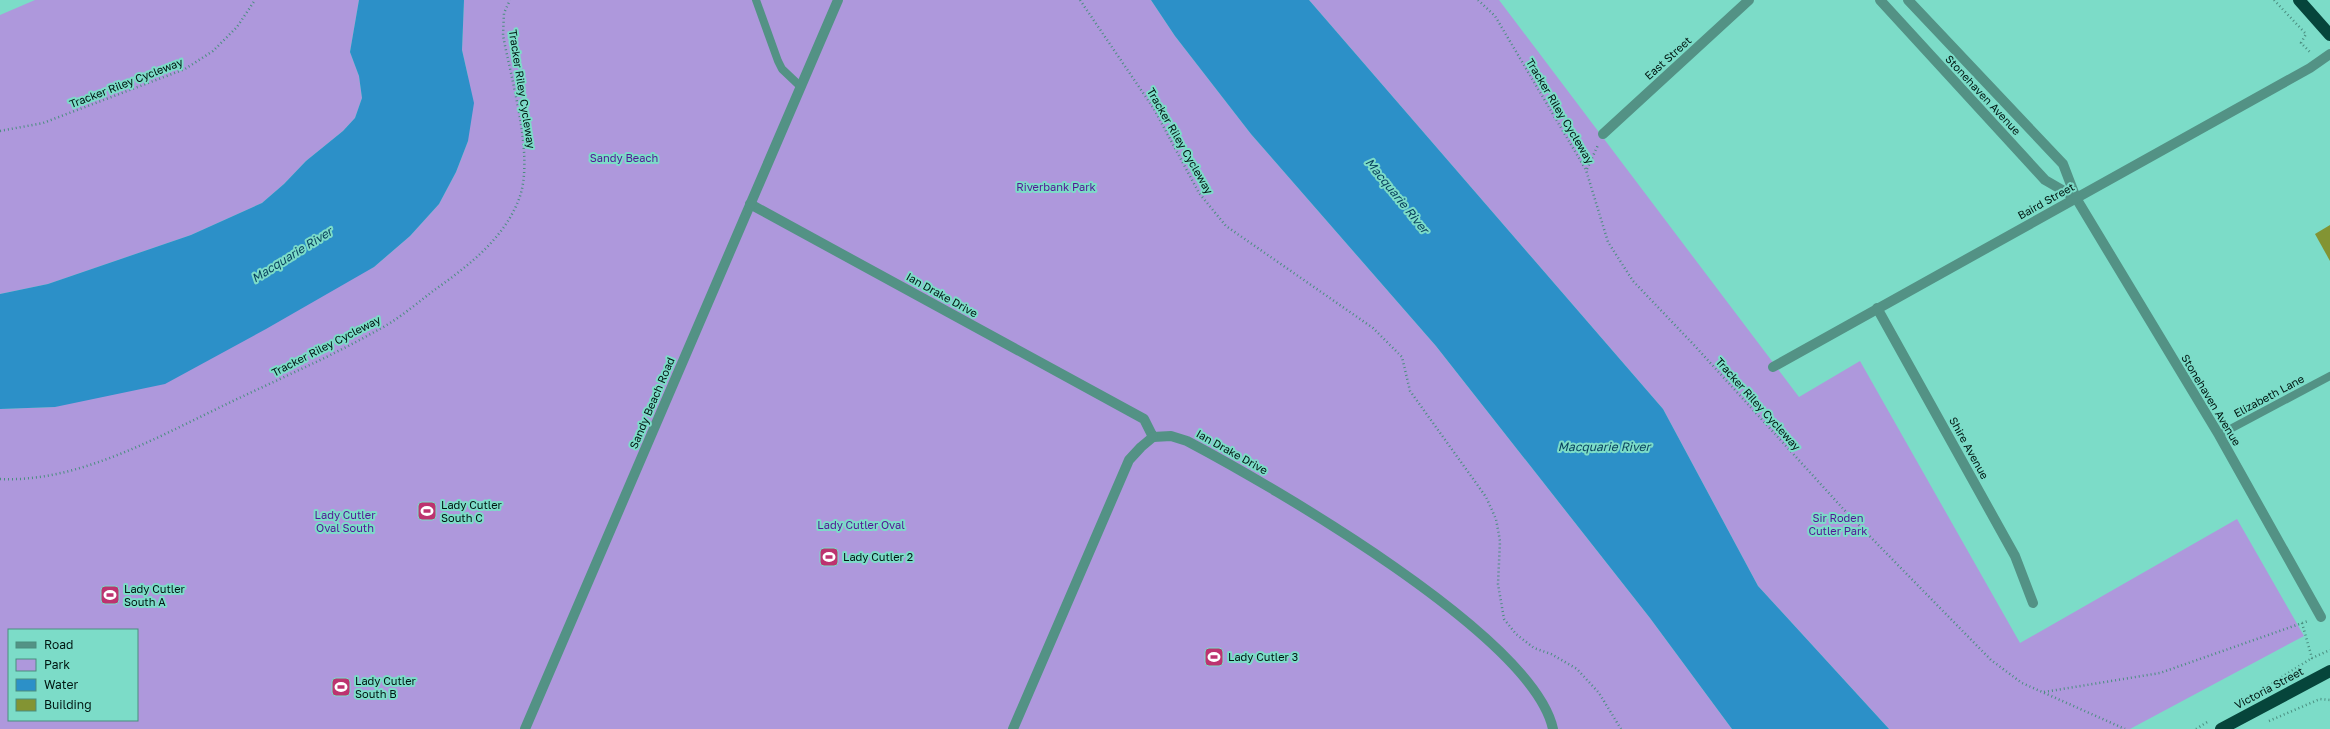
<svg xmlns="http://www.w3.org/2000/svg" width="2330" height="729" font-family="'Golos Text',sans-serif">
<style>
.green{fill:#ae98dc;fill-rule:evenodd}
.water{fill:#2c90c8}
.building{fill:#839433}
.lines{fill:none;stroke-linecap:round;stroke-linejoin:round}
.path{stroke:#4a8d7f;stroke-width:2.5;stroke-dasharray:1 3;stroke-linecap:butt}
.lane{stroke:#539285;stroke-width:8}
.street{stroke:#539285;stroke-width:10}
.highway{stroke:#06453b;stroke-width:12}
.labels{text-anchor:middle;stroke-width:4;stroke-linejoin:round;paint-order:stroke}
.street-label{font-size:11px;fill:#001712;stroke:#7cdcc8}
.park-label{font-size:11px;fill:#531694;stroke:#7cdcc8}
.poi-label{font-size:11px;fill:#001712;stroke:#7cdcc8;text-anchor:start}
.water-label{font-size:12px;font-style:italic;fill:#083f5c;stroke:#7cdcc8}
</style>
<rect width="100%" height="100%" fill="#7cdcc8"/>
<g class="green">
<path d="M35 0H359L350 52 359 76 362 98 355 118 343 131 306 161 284 184 262 203 191 235 48 284 0 294V15Z"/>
<path d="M464 0H1151L1175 36 1251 134 1436 346 1650 618 1732 729H0V409L55 407 374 267 410 236 439 204 456 172 468 141V76L462 50ZM9 630H137V720H9Z"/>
<path d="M1309 0H1499L1799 397 1860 361 2020 643 2237 519 2304 636 2130 729H1889L1758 586 1663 409Z"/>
</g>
<g class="water">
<path d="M359 0H464L462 50 474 103 468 141 456 172 439 204 410 236 374 267 266 329 165 384 55 407 0 409V294L48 284 191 235 262 203 284 184 306 161 343 131 355 118 362 98 359 76 350 52Z"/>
<path d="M1151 0H1309L1663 409 1758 586 1889 729H1732L1650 618 1436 346 1251 134 1175 36Z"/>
</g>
<path class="building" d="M2330 225V261L2315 234Z"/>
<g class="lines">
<g class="path">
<path d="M1080 0 1154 109 1199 193 1226 226 1373 328 1402 357 1410 391 1486 497 1496 519 1500 541 1498 584 1504 619 1516 634 1534 648 1551 654 1577 669 1599 693 1621 729"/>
<path d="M1478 0 1495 16 1586 170 1608 242 1633 281 1694 345 1847 513 1991 660 2022 683 2125 729"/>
<path d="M2274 0 2306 34 2301 43 2311 53"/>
<path d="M0 131 43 123 185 69 213 51 237 27 255 0"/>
<path d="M1587 169 1598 145"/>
<path d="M0 479C80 483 163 434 233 401 281 378 330 357 376 331 396 321 415 305 433 291 467 267 504 239 519 199 535 157 511 80 503 35L504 13 510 0"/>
<path d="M2302 623 2312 658 2330 650"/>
<path d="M2044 692 2160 673 2308 621"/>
<path d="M2258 692 2312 658"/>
<path d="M2269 721 2320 699 2330 700"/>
<path d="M2196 729 2209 721"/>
</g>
<g class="lane">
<path d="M756 0 778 61 782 69 801 87"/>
<path d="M2219 435 2330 376"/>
</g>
<g class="street">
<path d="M1880 0 2045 180 2076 198"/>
<path d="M1908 0 2063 164 2076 198 2219 435 2321 617"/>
<path d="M1603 134 1749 0"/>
<path d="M750 204 1144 419 1153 437 1171 436 1187 441C1272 486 1533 636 1553 729"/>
<path d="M1877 308 2015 556 2033 603"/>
<path d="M1773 367 2310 68 2330 54"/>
<path d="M525 729 838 0"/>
<path d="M1013 729 1129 460 1141 447 1153 437"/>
</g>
<g class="highway">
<path d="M2299 0 2330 35"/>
<path d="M2221 729 2330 671"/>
</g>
</g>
<defs>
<symbol id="stadium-square" viewBox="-11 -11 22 22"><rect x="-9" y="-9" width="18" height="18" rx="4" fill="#bd336f" stroke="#7cdcc8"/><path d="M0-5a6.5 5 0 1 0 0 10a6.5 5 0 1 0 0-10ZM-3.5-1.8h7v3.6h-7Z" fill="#fff"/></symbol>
</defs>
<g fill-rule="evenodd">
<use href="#stadium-square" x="416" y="500" width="22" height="22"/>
<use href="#stadium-square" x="818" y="546" width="22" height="22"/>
<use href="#stadium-square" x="99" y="584" width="22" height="22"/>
<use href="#stadium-square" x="1203" y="646" width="22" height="22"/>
<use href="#stadium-square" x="330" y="676" width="22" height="22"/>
</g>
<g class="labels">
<g class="street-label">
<text transform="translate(1668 58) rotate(-42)" y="4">East Street</text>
<text transform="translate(126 83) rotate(-21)" y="4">Tracker Riley Cycleway</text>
<text transform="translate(522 89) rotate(81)" y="4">Tracker Riley Cycleway</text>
<text transform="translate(1983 95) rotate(47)" y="4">Stonehaven Avenue</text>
<text transform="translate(1560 111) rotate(59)" y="4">Tracker Riley Cycleway</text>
<text transform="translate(1180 141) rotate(60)" y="4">Tracker Riley Cycleway</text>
<text transform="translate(2046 201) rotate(-29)" y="4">Baird Street</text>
<text transform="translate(942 295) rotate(29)" y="4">Ian Drake Drive</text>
<text transform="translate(326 346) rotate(-27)" y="4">Tracker Riley Cycleway</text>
<text transform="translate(2269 396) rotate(-28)" y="4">Elizabeth Lane</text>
<text transform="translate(2211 400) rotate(59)" y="4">Stonehaven Avenue</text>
<text transform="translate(652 403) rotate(-67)" y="4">Sandy Beach Road</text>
<text transform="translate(1758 404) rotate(48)" y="4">Tracker Riley Cycleway</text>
<text transform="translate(1969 448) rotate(61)" y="4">Shire Avenue</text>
<text transform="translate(1232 452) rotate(29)" y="4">Ian Drake Drive</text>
<text transform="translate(2269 688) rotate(-28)" y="4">Victoria Street</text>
</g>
<g class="park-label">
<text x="624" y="162">Sandy Beach</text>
<text x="1056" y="191">Riverbank Park</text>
<text x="345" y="519">Lady Cutler<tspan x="345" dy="13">Oval South</tspan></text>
<text x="1838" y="522">Sir Roden<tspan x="1838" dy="13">Cutler Park</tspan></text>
<text x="861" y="529">Lady Cutler Oval</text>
</g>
<g class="poi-label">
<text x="441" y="509">Lady Cutler<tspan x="441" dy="13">South C</tspan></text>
<text x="843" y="561">Lady Cutler 2</text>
<text x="124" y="593">Lady Cutler<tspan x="124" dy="13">South A</tspan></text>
<text x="1228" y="661">Lady Cutler 3</text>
<text x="355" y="685">Lady Cutler<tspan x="355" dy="13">South B</tspan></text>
</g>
<g class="water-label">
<text transform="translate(1397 196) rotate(51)" y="4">Macquarie River</text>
<text transform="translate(292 255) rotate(-32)" y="4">Macquarie River</text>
<text x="1604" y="451">Macquarie River</text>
</g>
</g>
<rect x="8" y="629" width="130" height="92" fill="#7cdcc8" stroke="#4a8d7f"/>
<rect x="16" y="642" width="20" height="6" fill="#539285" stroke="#4a8d7f"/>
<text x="44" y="649" font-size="12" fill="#001712">Road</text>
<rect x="16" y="659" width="20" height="12" fill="#ae98dc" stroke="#4a8d7f"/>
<text x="44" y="669" font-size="12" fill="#001712">Park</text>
<rect x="16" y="679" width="20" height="12" fill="#2c90c8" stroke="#4a8d7f"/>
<text x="44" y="689" font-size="12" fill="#001712">Water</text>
<rect x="16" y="699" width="20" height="12" fill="#839433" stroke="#4a8d7f"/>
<text x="44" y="709" font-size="12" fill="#001712">Building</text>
</svg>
